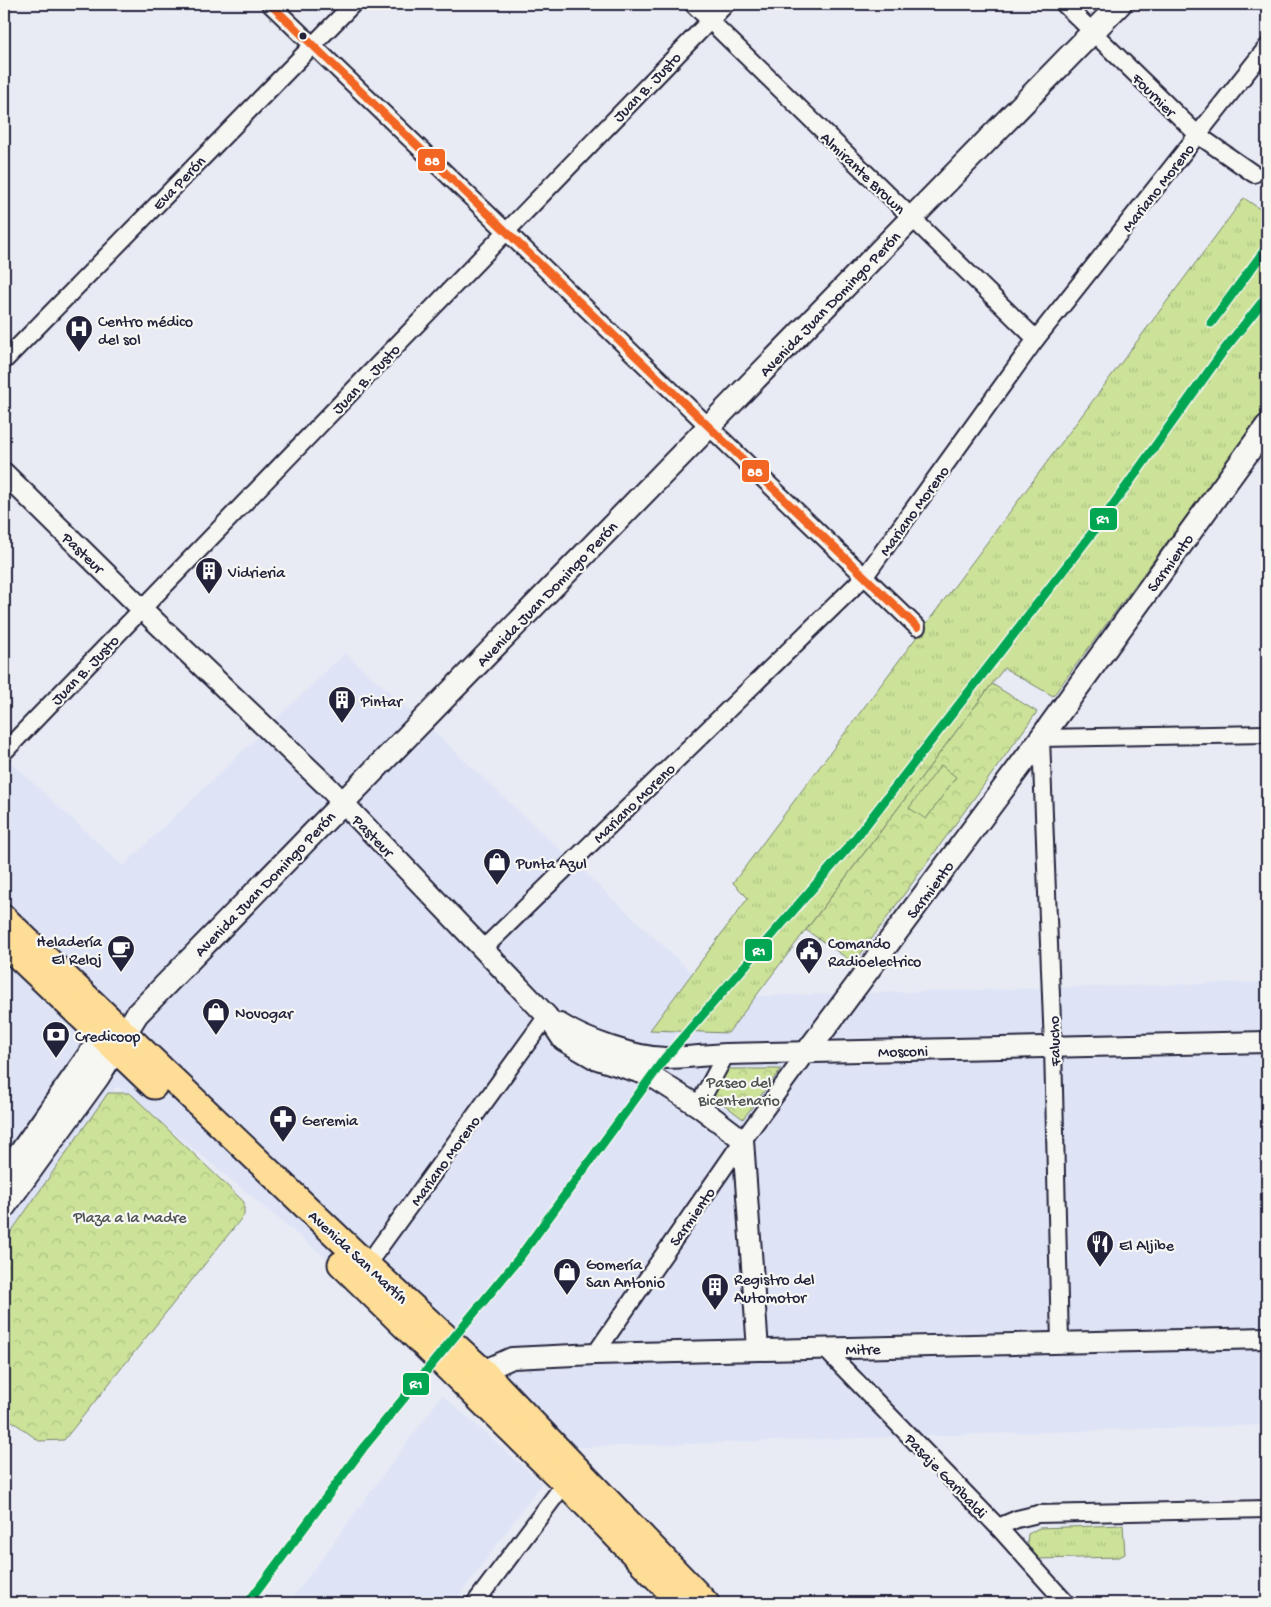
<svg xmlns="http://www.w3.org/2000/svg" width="1271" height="1607" font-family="'Gochi Hand',sans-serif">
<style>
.built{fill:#dee4f6}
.grass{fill:url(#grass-tufts);stroke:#76826a}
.park{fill:url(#park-crowns);stroke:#76826a}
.pitch{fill:#cbe298;stroke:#76826a}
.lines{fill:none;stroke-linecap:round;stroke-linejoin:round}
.minor-casing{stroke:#22223b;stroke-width:20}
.tertiary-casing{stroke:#22223b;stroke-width:24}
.secondary-casing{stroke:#22223b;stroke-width:26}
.primary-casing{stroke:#22223b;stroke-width:29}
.minor{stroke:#f6f6f2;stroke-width:16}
.tertiary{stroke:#f6f6f2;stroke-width:20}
.secondary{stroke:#f6f6f2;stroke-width:22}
.primary{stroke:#fedd96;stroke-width:25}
.bus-1-casing{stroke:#f6f6f2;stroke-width:11}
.bus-1{stroke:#f26522;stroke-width:8}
.rail-1-casing{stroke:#f6f6f2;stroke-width:12}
.rail-1{stroke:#00a651;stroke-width:9}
.bus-dot{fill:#22223b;stroke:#f6f6f2;stroke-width:2}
.labels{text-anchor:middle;stroke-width:4.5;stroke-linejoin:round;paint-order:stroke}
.street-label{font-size:16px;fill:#22223b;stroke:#f6f6f2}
.poi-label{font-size:16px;fill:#22223b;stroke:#f6f6f2;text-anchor:start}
.park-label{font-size:16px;fill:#4c5252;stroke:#f6f6f2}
.line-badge{stroke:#f6f6f2;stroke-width:2}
.badge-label{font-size:14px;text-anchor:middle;font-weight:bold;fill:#fff}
</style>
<defs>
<pattern id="grass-tufts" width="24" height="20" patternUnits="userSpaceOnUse" patternTransform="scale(1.25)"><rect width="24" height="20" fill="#cbe298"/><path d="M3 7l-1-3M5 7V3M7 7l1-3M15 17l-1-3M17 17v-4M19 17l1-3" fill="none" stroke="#aec284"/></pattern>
<pattern id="park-crowns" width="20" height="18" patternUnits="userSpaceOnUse" patternTransform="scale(1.25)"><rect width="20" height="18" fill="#cbe298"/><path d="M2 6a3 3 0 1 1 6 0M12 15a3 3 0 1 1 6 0" fill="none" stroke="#aec284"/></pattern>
</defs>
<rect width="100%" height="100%" fill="#e8ebf4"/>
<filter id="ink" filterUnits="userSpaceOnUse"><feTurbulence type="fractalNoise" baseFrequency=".02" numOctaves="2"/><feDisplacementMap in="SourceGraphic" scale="10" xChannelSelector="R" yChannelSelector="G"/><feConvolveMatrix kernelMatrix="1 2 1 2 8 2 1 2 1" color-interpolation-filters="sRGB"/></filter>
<g filter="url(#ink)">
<g class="built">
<path d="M345 653 434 732 718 997 1267 982V1425L557 1448 117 1086 4 1241V756L123 866Z"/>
<path d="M442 1395 542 1483 454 1603H289Z"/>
</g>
<g class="grass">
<path d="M1244 198 1267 214V407L1053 696 1004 668 728 1033 650 1030 748 898 733 883Z"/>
<path d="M1123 1525 1125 1554 1119 1557 1038 1559 1027 1543 1028 1534 1039 1528Z"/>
</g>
<g class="park">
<path d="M992 684 1037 712 854 963 806 930Z"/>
<path d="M727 1069H781L743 1119 713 1096Z"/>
<path d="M108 1093H130L244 1202V1215L64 1440 39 1441 4 1415V1242Z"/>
</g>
<path class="pitch" d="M941 765 956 777 926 819 909 808Z"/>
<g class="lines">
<defs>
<g id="minor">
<path d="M270 4 917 627"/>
<path d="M693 4 1036 339"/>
<path d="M1064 4 1198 135 1254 174"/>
<path d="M4 361 353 4"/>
<path d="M4 752 726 4"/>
<path d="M484 948 865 576 1036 339 1267 47"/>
<path d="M698 1106 726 1054"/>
<path d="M361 1273 547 1016"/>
<path d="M1060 1343 1053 1047 1041 738 1267 734"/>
<path d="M825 1349 998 1527 1066 1603"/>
<path d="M595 1354 743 1140 807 1052"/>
<path d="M998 1527 1017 1519 1038 1514 1267 1509"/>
<path d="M475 1603 565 1483"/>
</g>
<g id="tertiary">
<path d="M4 473 142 609 326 785 547 1016 563 1040 594 1058 651 1076 698 1106 743 1140 758 1350"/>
<path d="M560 1024C585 1040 634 1057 665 1058 685 1058 706 1055 726 1054L1267 1042"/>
<path d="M473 1380 483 1371 512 1358 595 1354 1267 1338"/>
</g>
<g id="secondary">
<path d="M807 1052 1041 738 1267 426"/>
<path d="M4 1176 113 1021"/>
<path d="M4 1207 98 1077 137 1014 1120 4"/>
</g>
<g id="primary">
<path d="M4 918 367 1265 483 1371 706 1603"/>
<path d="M4 943 154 1086"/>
<path d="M341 1264 565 1483 681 1603"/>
</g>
</defs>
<use href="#minor" class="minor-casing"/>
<use href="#tertiary" class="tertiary-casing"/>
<use href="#secondary" class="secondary-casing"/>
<use href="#primary" class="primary-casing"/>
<use href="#minor" class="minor"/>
<use href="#tertiary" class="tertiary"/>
<use href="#secondary" class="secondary"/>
<use href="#primary" class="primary"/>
<defs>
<path id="bus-1" d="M270 4 917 627"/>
</defs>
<use href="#bus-1" class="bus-1-casing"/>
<use href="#bus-1" class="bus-1"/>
<defs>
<g id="rail-1">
<path d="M1211 323 1267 247"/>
<path d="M248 1603 363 1448 519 1258 665 1058 851 844 1103 519 1224 350 1267 296"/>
</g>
</defs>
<use href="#rail-1" class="rail-1-casing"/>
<use href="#rail-1" class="rail-1"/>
</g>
</g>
<defs>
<symbol id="hospital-pin" viewBox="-11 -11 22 30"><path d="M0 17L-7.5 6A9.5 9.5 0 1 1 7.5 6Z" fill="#22223b" stroke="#f6f6f2"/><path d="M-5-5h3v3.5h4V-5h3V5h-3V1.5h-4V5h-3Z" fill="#fff"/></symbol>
<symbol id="building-pin" viewBox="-11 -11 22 30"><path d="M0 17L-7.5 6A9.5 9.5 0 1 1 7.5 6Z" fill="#22223b" stroke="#f6f6f2"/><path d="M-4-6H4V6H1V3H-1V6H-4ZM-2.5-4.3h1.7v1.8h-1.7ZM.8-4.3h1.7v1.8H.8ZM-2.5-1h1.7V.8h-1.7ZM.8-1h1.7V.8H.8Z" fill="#fff"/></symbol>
<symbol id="shop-pin" viewBox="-11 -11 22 30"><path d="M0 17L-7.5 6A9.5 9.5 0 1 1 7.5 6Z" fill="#22223b" stroke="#f6f6f2"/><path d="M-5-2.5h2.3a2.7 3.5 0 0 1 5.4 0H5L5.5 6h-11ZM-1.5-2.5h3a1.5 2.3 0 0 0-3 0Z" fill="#fff"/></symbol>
<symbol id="cafe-pin" viewBox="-11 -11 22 30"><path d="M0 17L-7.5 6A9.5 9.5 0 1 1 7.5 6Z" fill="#22223b" stroke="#f6f6f2"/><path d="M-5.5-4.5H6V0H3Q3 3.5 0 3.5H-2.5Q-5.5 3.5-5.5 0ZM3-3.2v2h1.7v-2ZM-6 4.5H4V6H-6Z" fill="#fff"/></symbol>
<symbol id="civic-pin" viewBox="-11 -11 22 30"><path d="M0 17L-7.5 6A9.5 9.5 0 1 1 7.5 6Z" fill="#22223b" stroke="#f6f6f2"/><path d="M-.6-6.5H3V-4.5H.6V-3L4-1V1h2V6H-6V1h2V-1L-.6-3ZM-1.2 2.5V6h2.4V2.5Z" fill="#fff"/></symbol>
<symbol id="bank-pin" viewBox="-11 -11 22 30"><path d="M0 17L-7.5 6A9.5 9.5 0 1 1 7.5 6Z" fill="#22223b" stroke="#f6f6f2"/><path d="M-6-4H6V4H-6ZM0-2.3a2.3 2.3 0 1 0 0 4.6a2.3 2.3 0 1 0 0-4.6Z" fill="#fff"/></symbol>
<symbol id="pharmacy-pin" viewBox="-11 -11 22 30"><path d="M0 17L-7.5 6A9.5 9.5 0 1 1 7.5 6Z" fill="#22223b" stroke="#f6f6f2"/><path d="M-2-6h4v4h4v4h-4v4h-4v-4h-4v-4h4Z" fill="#fff"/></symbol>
<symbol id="restaurant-pin" viewBox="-11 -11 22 30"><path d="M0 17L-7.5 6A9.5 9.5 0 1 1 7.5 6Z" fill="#22223b" stroke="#f6f6f2"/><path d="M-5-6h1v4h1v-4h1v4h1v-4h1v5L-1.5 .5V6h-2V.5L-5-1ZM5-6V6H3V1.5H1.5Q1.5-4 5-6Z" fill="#fff"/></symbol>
</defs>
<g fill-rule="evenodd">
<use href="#hospital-pin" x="63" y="313" width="32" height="43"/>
<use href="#building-pin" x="193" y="555" width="32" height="43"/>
<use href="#building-pin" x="326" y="684" width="32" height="43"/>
<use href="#shop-pin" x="481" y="846" width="32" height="43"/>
<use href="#cafe-pin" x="105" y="933" width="32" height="43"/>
<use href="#civic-pin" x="793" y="935" width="32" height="43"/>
<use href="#shop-pin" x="200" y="996" width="32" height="43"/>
<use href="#bank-pin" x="40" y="1019" width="32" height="43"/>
<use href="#pharmacy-pin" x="267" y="1103" width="32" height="43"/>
<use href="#restaurant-pin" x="1084" y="1228" width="32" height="43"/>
<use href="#shop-pin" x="551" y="1256" width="32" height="43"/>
<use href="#building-pin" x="699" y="1271" width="32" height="43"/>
</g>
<circle class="bus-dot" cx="303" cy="36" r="4.5"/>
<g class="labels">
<g class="street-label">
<text transform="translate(646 86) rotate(-46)" y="6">Juan B. Justo</text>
<text transform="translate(1155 94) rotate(45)" y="6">Fournier</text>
<text transform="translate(864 172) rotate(44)" y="6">Almirante Brown</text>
<text transform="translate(178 182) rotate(-46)" y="6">Eva Perón</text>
<text transform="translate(1157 187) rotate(-52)" y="6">Mariano Moreno</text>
<text transform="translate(829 303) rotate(-46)" y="6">Avenida Juan Domingo Perón</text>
<text transform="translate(365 378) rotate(-46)" y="6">Juan B. Justo</text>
<text transform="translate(913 510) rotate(-54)" y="6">Mariano Moreno</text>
<text transform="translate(84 552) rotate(44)" y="6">Pasteur</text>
<text transform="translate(1169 562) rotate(-54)" y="6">Sarmiento</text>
<text transform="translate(546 593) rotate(-46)" y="6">Avenida Juan Domingo Perón</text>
<text transform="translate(84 669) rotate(-46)" y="6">Juan B. Justo</text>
<text transform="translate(633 802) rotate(-44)" y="6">Mariano Moreno</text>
<text transform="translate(374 835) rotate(46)" y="6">Pasteur</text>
<text transform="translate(264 883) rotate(-46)" y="6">Avenida Juan Domingo Perón</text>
<text transform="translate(929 889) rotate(-53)" y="6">Sarmiento</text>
<text transform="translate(1053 1041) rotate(-92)" y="6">Falucho</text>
<text transform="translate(903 1050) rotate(-1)" y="6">Mosconi</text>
<text transform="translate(444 1160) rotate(-54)" y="6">Mariano Moreno</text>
<text transform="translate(691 1216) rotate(-55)" y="6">Sarmiento</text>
<text transform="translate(359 1256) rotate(43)" y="6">Avenida San Martín</text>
<text transform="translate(863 1348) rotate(-1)" y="6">Mitre</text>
<text transform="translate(947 1475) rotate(46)" y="6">Pasaje Garibaldi</text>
</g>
<g class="poi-label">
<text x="98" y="326">Centro médico<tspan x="98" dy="18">del sol</tspan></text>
<text x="228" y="577">Vidrieria</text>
<text x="361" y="706">Pintar</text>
<text x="516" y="868">Punta Azul</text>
<text x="102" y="946" text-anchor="end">Heladería<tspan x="102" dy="18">El Reloj</tspan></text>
<text x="828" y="948">Comando<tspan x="828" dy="18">Radioelectrico</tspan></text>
<text x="235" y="1018">Novogar</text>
<text x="75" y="1041">Credicoop</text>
<text x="302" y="1125">Geremia</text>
<text x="1119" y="1250">El Aljibe</text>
<text x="586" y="1269">Gomería<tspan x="586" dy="18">San Antonio</tspan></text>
<text x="734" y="1284">Registro del<tspan x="734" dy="18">Automotor</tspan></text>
</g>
<g class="park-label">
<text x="739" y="1087">Paseo del<tspan x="739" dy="18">Bicentenario</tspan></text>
<text x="130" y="1222">Plaza a la Madre</text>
</g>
</g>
<g class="line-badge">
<rect x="417" y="148" width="29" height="24" rx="5" fill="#f26522"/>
<rect x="741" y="459" width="29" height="24" rx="5" fill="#f26522"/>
<rect x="1089" y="507" width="29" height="24" rx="5" fill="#00a651"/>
<rect x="744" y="938" width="29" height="24" rx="5" fill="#00a651"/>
<rect x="402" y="1372" width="28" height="24" rx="5" fill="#00a651"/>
</g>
<g class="badge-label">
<text x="432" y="165">88</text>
<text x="755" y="476">88</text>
<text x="1103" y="523">R1</text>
<text x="759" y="955">R1</text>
<text x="416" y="1388">R1</text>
</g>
<rect width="1271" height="1607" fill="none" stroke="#f6f6f2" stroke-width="20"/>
<rect x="10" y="10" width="1251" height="1587" fill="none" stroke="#22223b" stroke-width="2" filter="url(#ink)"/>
</svg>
